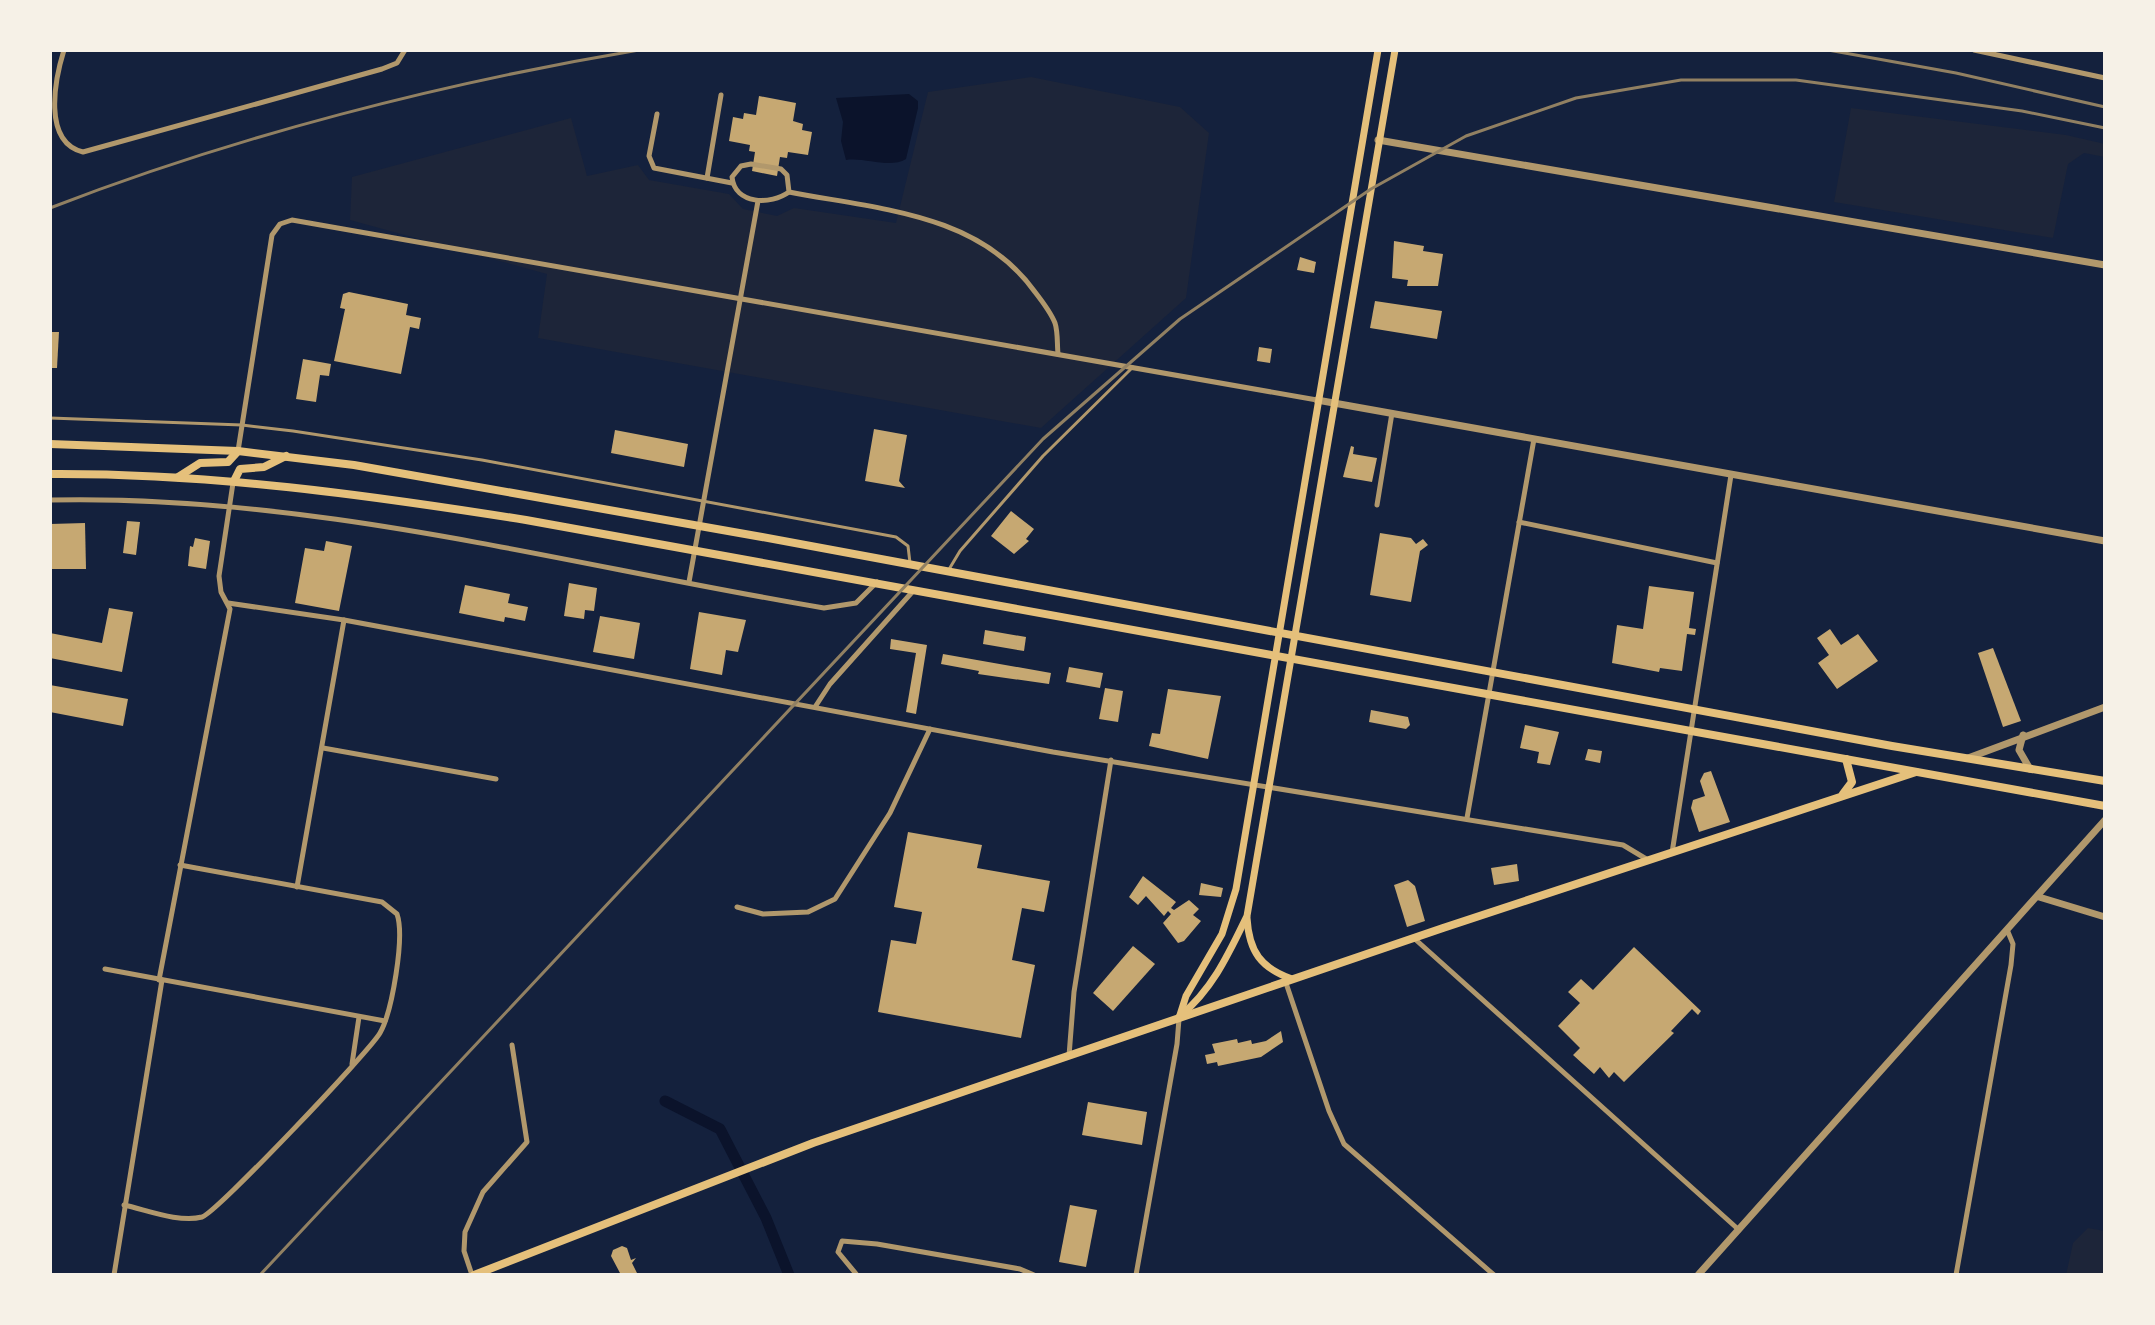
<svg xmlns="http://www.w3.org/2000/svg" width="2155" height="1325" font-family="'Open Sans',sans-serif">
<style>
.green{fill:#1d2539}
.water{fill:#0b132b}
.lines{fill:none;stroke-linecap:round;stroke-linejoin:round}
.canal{stroke:#0b132b;stroke-width:11}
.building{fill:#c6a872}
.service{stroke:#b1986c;stroke-width:3}
.minor{stroke:#b1986c;stroke-width:5}
.tertiary{stroke:#b1986c;stroke-width:7}
.secondary{stroke:#e5c07b;stroke-width:7}
.primary{stroke:#e5c07b;stroke-width:8}
.rail{stroke:#918062;stroke-width:3}
</style>
<rect width="100%" height="100%" fill="#14213d"/>
<g class="green">
<path d="M1031 77 1180 107 1209 133 1186 298 1041 428 538 338 547 274 350 220 352 177 571 118 587 176 638 165 649 180 729 194 743 209 777 216 794 208 896 223 928 92Z"/>
<path d="M1851 108 2066 135 2105 144V157L2084 153 2068 164 2053 238 1834 202Z"/>
<path d="M2088 1228 2105 1231V1275H2066L2073 1243Z"/>
</g>
<path class="water" d="M909 94 918 101V108L906 159C890 169 865 157 846 160L841 141 843 122 836 98Z"/>
<g class="lines">
<path class="canal" d="M665 1101 720 1129 766 1218 789 1275"/>
</g>
<g class="building">
<path d="M759 96 796 103 793 121 803 124 802 130 812 132 808 155 788 152 787 158 780 157 777 176 752 171 755 152 749 151 750 145 729 141 733 117 743 119 744 113 756 115Z"/>
<path d="M1394 241 1424 246 1423 251 1443 254 1438 286H1407L1408 280 1392 278Z"/>
<path d="M1300 257 1316 262 1314 273 1297 270Z"/>
<path d="M349 292 408 304 406 315 421 318 419 329 410 327 401 374 334 361 345 309 340 308 343 294Z"/>
<path d="M1375 301 1442 311 1437 339 1370 328Z"/>
<path d="M50 332H59L57 368H50Z"/>
<path d="M1259 347 1272 349 1270 363 1257 361Z"/>
<path d="M303 359 331 364 329 376 320 375 316 402 296 399Z"/>
<path d="M874 429 907 435 899 481 905 488 865 481Z"/>
<path d="M615 430 688 444 684 467 611 453Z"/>
<path d="M1351 446 1354 447 1353 454 1377 458 1372 482 1343 477Z"/>
<path d="M1011 511 1034 529 1026 539 1029 541 1014 554 991 536Z"/>
<path d="M127 521 140 522 136 555 123 553Z"/>
<path d="M85 523 86 569H50V524Z"/>
<path d="M1380 533 1411 538 1416 544 1423 539 1428 545 1420 551 1411 602 1370 595Z"/>
<path d="M195 538 210 541 206 569 188 566 190 546 193 547Z"/>
<path d="M326 541 352 546 339 611 295 603 305 548 324 551Z"/>
<path d="M569 583 597 588 594 611 585 610 584 619 564 616Z"/>
<path d="M465 585 510 594 508 603 528 607 525 621 505 617 504 622 459 613Z"/>
<path d="M1649 586 1694 592 1689 628 1696 629 1695 635 1687 634 1682 671 1660 668 1659 672 1612 663 1617 625 1643 629Z"/>
<path d="M109 608 133 612 122 672 50 658V633L102 643Z"/>
<path d="M699 612 746 620 738 652 726 650 722 675 690 669Z"/>
<path d="M600 616 640 623 634 659 593 652Z"/>
<path d="M1830 629 1841 645 1858 634 1878 661 1837 689 1818 663 1829 655 1817 638Z"/>
<path d="M985 630 1026 637 1024 651 983 644Z"/>
<path d="M891 639 927 645 916 714 906 712 916 653 890 649Z"/>
<path d="M1993 648 2021 721 2003 727 1978 653Z"/>
<path d="M943 654 1051 673 1049 684 978 674 979 671 941 664Z"/>
<path d="M1069 667 1103 673 1100 688 1066 682Z"/>
<path d="M50 685 128 699 123 726 50 712Z"/>
<path d="M1105 688 1123 691 1118 722 1099 719Z"/>
<path d="M1168 689 1221 696 1208 759 1149 746 1152 733 1160 734Z"/>
<path d="M1371 710 1408 717 1410 725 1406 729 1369 722Z"/>
<path d="M1525 725 1559 732 1550 765 1537 763 1539 752 1520 748Z"/>
<path d="M1588 749 1602 751 1600 763 1585 760Z"/>
<path d="M1711 771 1730 822 1699 832 1691 808 1693 800 1705 796 1700 781 1704 773Z"/>
<path d="M908 832 982 845 977 868 1050 881 1044 912 1022 908 1012 960 1035 965 1021 1038 878 1012 891 940 916 944 922 912 894 907Z"/>
<path d="M1517 864 1519 881 1494 885 1491 868Z"/>
<path d="M1143 876 1176 902 1171 908 1174 910 1189 900 1199 909 1193 915 1201 921 1184 941 1178 943 1163 923 1171 914 1168 911 1164 916 1146 896 1138 905 1129 897Z"/>
<path d="M1408 880 1415 886 1425 921 1407 927 1394 885Z"/>
<path d="M1201 883 1223 888 1221 897 1199 895Z"/>
<path d="M1133 946 1155 964 1113 1011 1093 993Z"/>
<path d="M1634 947 1701 1011 1698 1015 1692 1009 1671 1031 1674 1033 1624 1082 1614 1072 1609 1078 1600 1067 1594 1074 1573 1055 1580 1048 1558 1026 1580 1003 1568 992 1581 979 1593 990Z"/>
<path d="M1281 1031 1283 1042 1261 1057 1218 1066 1217 1062 1207 1064 1205 1055 1215 1053 1212 1044 1237 1039 1238 1043 1251 1040 1252 1044 1266 1041Z"/>
<path d="M1088 1102 1147 1112 1142 1145 1082 1135Z"/>
<path d="M1070 1205 1097 1210 1086 1267 1059 1262Z"/>
<path d="M622 1246 627 1248 631 1260 636 1258 632 1263 638 1275H615L620 1273 611 1256 613 1250Z"/>
</g>
<g class="lines">
<g class="service">
<path d="M50 418 242 425 293 431 482 460 896 537 908 546 910 563"/>
<path d="M948 571 960 551 1043 456 1133 367"/>
</g>
<g class="minor">
<path d="M64 50C55 79 42 142 83 152L382 69 397 63 405 50"/>
<path d="M1974 50 2105 78"/>
<path d="M657 114 649 156 654 168 732 183"/>
<path d="M751 164 781 169 787 175 789 192C771 205 735 205 732 177L741 166Z"/>
<path d="M707 178 721 95"/>
<path d="M789 192C877 209 979 213 1035 292 1042 301 1051 313 1055 323 1058 332 1057 344 1058 354"/>
<path d="M238 451 272 235 280 224 292 220 1317 400"/>
<path d="M50 500C312 494 567 565 824 608L856 603 877 582"/>
<path d="M1377 505 1392 413"/>
<path d="M1519 522 1717 563"/>
<path d="M689 582 758 201"/>
<path d="M228 603 344 620 1053 752 1623 845 1648 860"/>
<path d="M815 707 830 684 914 590"/>
<path d="M323 748 496 779"/>
<path d="M1467 818 1534 439"/>
<path d="M1672 853 1731 475"/>
<path d="M297 887 344 620"/>
<path d="M737 907 763 914 808 912 835 899 890 813 930 729"/>
<path d="M1416 940 1739 1230"/>
<path d="M105 969 385 1021"/>
<path d="M159 980 230 609 221 592 219 576 233 483"/>
<path d="M1286 983 1329 1111 1344 1144 1494 1275"/>
<path d="M1069 1056 1074 992 1111 760"/>
<path d="M352 1064 359 1017"/>
<path d="M124 1205C147 1210 179 1223 202 1217 216 1213 369 1052 380 1033 392 1012 405 937 397 914L382 902 180 865"/>
<path d="M114 1275 162 980"/>
<path d="M472 1275 464 1251 465 1232 483 1192 527 1142 512 1045"/>
<path d="M857 1275 838 1252 842 1241 877 1244 1020 1269 1034 1275"/>
<path d="M1136 1275 1177 1044 1179 1019"/>
<path d="M1956 1275 2011 965 2013 944 2008 932"/>
</g>
<g class="tertiary">
<path d="M1378 140 2105 265"/>
<path d="M1317 400 2105 541"/>
<path d="M2023 735 2019 750 2030 769"/>
<path d="M1968 758 2105 707"/>
<path d="M2039 897 2105 917"/>
<path d="M1698 1275 2105 820"/>
</g>
<g class="secondary">
<path d="M1247 918C1249 952 1261 968 1292 979"/>
<path d="M1180 1016C1213 989 1229 953 1247 916L1395 50"/>
<path d="M1179 1018 1186 996 1222 934 1236 889 1378 50"/>
</g>
<g class="primary">
<path d="M50 444 238 451 354 465 762 537 1892 746 2105 781"/>
<path d="M50 474C211 473 368 495 526 520L2105 806"/>
<path d="M178 477 200 463 228 462 238 451"/>
<path d="M234 481 240 469 264 467 286 456"/>
<path d="M1843 794 1852 782 1846 759"/>
<path d="M474 1275 813 1143 1443 928 1916 772"/>
</g>
<g class="rail">
<path d="M1828 50 1956 73 2105 107"/>
<path d="M50 208C236 136 442 83 639 50"/>
<path d="M260 1275 1043 439 1180 319 1371 189 1466 136 1576 98 1681 80H1796L2022 111 2105 128"/>
</g>
</g>
<rect width="2155" height="1325" fill="none" stroke="#f6f1e7" stroke-width="104"/>
</svg>
